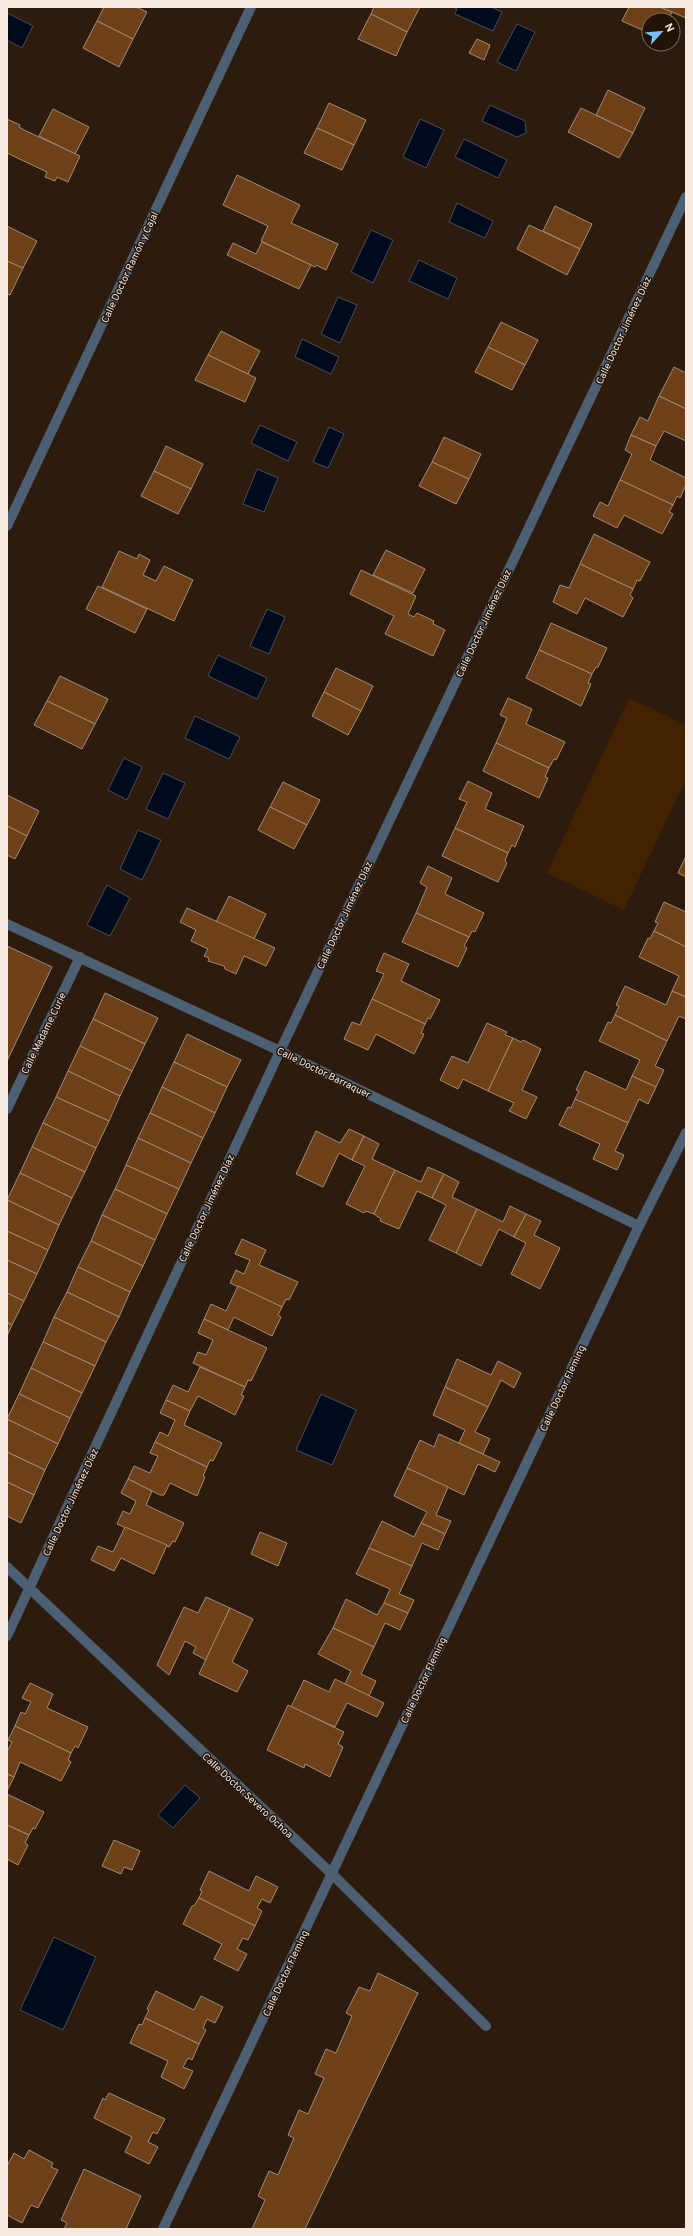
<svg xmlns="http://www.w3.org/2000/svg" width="693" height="2236" font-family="Overpass,sans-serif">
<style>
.green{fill:#432201}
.water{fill:#000a1d;stroke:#4a4d58}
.building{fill:#6d4017;stroke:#a18b7a}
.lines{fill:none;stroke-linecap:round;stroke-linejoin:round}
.minor{stroke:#4d5f72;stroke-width:10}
.labels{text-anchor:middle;stroke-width:3;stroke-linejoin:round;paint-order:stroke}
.street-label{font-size:10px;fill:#f5e9e0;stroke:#231306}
</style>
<rect width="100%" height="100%" fill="#2d1c0e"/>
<path class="green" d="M629 698 686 725V779L624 910 547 873Z"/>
<g class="water">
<path d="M453 7H491L502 12 493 31 455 14 457 9Z"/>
<path d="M7 13 33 26 22 48 7 40Z"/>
<path d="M517 24 535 32 516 71 497 62Z"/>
<path d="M490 105 525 121 526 133 517 137 482 121Z"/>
<path d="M420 119 444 130 426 168 403 157Z"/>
<path d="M464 139 507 160 498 178 455 157Z"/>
<path d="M457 203 493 221 485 238 449 222Z"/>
<path d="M371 230 393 240 373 283 351 272Z"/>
<path d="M419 260 457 278 448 299 409 281Z"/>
<path d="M338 297 357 305 340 343 321 334Z"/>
<path d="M302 339 339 357 331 374 295 357Z"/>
<path d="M260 425 297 442 288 461 251 443Z"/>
<path d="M329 427 344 434 328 468 313 462Z"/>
<path d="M257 469 278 478 264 512 243 504Z"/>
<path d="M267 609 285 617 269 654 250 646Z"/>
<path d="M218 655 267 678 257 699 208 676Z"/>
<path d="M195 716 240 737 229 759 185 738Z"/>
<path d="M124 758 142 767 127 800 108 790Z"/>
<path d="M163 773 185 783 168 819 146 809Z"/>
<path d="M138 830 161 840 142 880 120 869Z"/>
<path d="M107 885 130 898 110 936 87 925Z"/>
<path d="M321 1394 356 1410 332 1465 296 1450Z"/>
<path d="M185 1785 200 1798 173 1828 158 1815Z"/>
<path d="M54 1937 96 1957 63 2030 20 2010Z"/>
</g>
<g class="building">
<path d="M104 7H136L147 12 133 39 97 21Z"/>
<path d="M374 7H420L407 32 371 14Z"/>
<path d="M629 7H660L672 12 668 20H649V33L622 21Z"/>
<path d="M660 7H686V18L672 12Z"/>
<path d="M371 14 407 32 396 56 358 39Z"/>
<path d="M97 21 133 39 119 67 83 48Z"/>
<path d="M477 39 490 45 484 60 469 53Z"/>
<path d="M608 90 645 108 633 133 596 115Z"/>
<path d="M329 103 366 120 354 145 317 128Z"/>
<path d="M581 108 633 133 619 158 568 132Z"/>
<path d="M53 109 89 127 75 154 39 136Z"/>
<path d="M7 119 20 125 19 127 24 130 80 156 68 182 57 177 55 181 45 177 47 172 7 153Z"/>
<path d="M317 128 354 145 342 170 304 153Z"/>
<path d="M237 175 300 205 291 223 338 244 326 270 316 265 315 267 261 241 268 226 223 205Z"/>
<path d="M555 206 592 224 580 249 543 231Z"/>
<path d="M529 225 580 249 567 275 517 249Z"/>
<path d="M7 226 37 241 23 268 7 261Z"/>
<path d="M262 242 311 265 299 289 227 255 233 243 256 254Z"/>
<path d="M7 261 23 268 10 295 7 294Z"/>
<path d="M501 322 538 340 525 365 488 347Z"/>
<path d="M221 331 260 351 248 374 208 355Z"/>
<path d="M488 347 525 365 512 390 475 372Z"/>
<path d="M208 355 256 378 245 402 195 380Z"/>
<path d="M674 367 686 373V409L659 396Z"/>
<path d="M659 396 686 409V441L664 431 656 446 631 435 640 417 648 421Z"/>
<path d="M631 435 656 446 650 460 686 478V485L680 498 677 496 673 505 620 480 632 454 625 450Z"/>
<path d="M444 437 481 454 469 479 432 462Z"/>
<path d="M166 446 203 464 191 489 154 471Z"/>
<path d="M432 462 469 479 456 504 419 486Z"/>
<path d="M154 471 191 489 178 514 141 496Z"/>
<path d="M620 480 673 505 669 512 673 514 662 534 624 515 617 528 593 516 600 502 608 506Z"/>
<path d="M594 534 650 562 640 581 637 580 633 589 580 564Z"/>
<path d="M386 550 425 569 413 593 373 575Z"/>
<path d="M119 551 137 559 139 554 150 560 143 575 156 581 164 566 193 580 174 621 102 587Z"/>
<path d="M580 564 633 589 630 595 633 598 623 617 585 598 577 614 553 602 560 585 569 588Z"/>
<path d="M361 570 416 596 408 614 414 617 417 613 434 621 433 624 445 630 433 656 385 634 394 616 350 594Z"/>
<path d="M98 586 147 609 135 633 86 609Z"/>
<path d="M551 623 607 648 598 667H596L592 674 539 650Z"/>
<path d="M539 650 592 674 588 683 591 684 581 706 526 678Z"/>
<path d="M336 668 373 686 361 711 324 692Z"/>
<path d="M60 676 108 699 95 724 47 701Z"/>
<path d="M324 692 361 711 348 735 312 716Z"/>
<path d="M508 698 532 709 526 724 565 742 556 760 554 759 549 768 496 743 507 718 500 715Z"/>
<path d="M47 701 95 724 82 749 34 725Z"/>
<path d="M496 743 549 768 545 777 548 778 539 798 483 771Z"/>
<path d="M468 781 492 793 485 809 524 826 515 847 512 845 508 853 455 828 467 802 459 799Z"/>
<path d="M283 782 320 800 307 825 270 807Z"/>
<path d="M7 795 39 811 27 836 7 826Z"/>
<path d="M270 807 307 825 294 849 258 830Z"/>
<path d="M7 826 27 836 15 859 7 855Z"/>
<path d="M455 828 508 853 505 861 507 863 498 882 442 856Z"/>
<path d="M686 856V877L678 873Z"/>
<path d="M428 866 452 878 445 894 484 913 475 932 472 931 469 937 416 913 427 887 420 883Z"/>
<path d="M229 896 266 914 254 939 216 922Z"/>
<path d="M664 902 686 912V947L654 931 658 923 655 922Z"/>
<path d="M187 908 275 948 266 966 244 956 236 974 225 969 224 966 208 961 209 958 204 956 208 949 191 941 196 930 180 922Z"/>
<path d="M416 913 469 937 464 946 467 948 458 967 402 942Z"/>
<path d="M654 931 686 947V997L672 991 679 976 639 957 648 938 650 939Z"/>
<path d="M7 946 52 967 7 1061Z"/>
<path d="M384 953 409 964 401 981 440 1000 430 1019 428 1018 425 1024 372 999 384 974 376 971Z"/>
<path d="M625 986 666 1005 672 991 686 997V1019L679 1016 667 1041 615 1015 619 1006 616 1005Z"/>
<path d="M105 993 158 1018 145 1044 93 1019Z"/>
<path d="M372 999 425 1024 421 1033 424 1034 414 1054 376 1034 368 1050 344 1039 352 1022 360 1025Z"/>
<path d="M615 1015 667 1041 655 1066 664 1070 656 1087 632 1076 640 1060 599 1041 608 1022 611 1023Z"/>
<path d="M93 1019 145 1044 132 1071 80 1046Z"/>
<path d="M487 1023 507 1032 505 1035 513 1038 488 1091 463 1079 458 1089 440 1080 452 1056 468 1063Z"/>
<path d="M187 1034 241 1060 227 1087 174 1062Z"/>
<path d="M513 1038 521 1042 523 1040 541 1049 522 1090 537 1097 526 1119 509 1111 514 1103 488 1091Z"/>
<path d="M80 1046 132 1071 120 1096 68 1071Z"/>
<path d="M174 1062 227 1087 215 1113 162 1087Z"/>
<path d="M68 1071 120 1096 109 1121 56 1097Z"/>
<path d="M585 1071 626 1090 632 1076 656 1087 648 1104 639 1099 628 1123 575 1099 579 1091 576 1090Z"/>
<path d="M162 1087 215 1113 203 1138 150 1113Z"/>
<path d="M56 1097 109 1121 96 1148 43 1123Z"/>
<path d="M575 1099 628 1123 615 1151 624 1155 617 1170 593 1159 600 1144 559 1125 568 1107 571 1108Z"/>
<path d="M150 1113 203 1138 191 1163 138 1138Z"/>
<path d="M43 1123 96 1148 85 1172 32 1147Z"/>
<path d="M349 1129 364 1136 352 1160 339 1153 323 1187 296 1174 316 1131 340 1143Z"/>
<path d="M364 1136 379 1144 372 1159 395 1170 374 1214 366 1211 364 1213 346 1204 365 1166 352 1160Z"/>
<path d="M138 1138 191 1163 179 1189 126 1165Z"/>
<path d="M32 1147 85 1172 72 1198 20 1173Z"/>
<path d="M126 1165 179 1189 167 1214 115 1189Z"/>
<path d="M428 1167 444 1174 432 1198 417 1191 399 1229 380 1221 381 1219 374 1214 395 1170 421 1182Z"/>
<path d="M20 1173 72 1198 59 1225 7 1200Z"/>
<path d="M444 1174 459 1182 452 1197 477 1209 456 1253 429 1240 446 1205 432 1198Z"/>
<path d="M115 1189 167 1214 155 1240 102 1215Z"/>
<path d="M7 1200 59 1225 48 1250 7 1231Z"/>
<path d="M510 1206 526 1214 514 1237 499 1229 481 1266 456 1253 477 1209 503 1222Z"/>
<path d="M526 1214 541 1221 534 1235 560 1248 540 1289 511 1274 526 1243 514 1237Z"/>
<path d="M102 1215 155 1240 143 1266 91 1241Z"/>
<path d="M7 1231 48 1250 37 1274 7 1260Z"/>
<path d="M242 1239 266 1250 259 1265 298 1282 289 1300 286 1299 282 1307 230 1283 236 1270 244 1274 250 1260 235 1254Z"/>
<path d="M91 1241 143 1266 130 1292 78 1267Z"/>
<path d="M7 1260 37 1274 24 1301 7 1293Z"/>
<path d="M78 1267 130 1292 119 1317 67 1292Z"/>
<path d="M238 1286 282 1307 278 1315 281 1317 272 1336 234 1317 228 1330 204 1319 211 1304 226 1311Z"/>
<path d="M67 1292 119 1317 106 1342 54 1317Z"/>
<path d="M7 1293 24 1301 12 1325 7 1322Z"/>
<path d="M54 1317 106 1342 95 1366 43 1342Z"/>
<path d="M204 1319 267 1348 251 1381 248 1380 245 1387 193 1363 198 1352 206 1355 213 1340 198 1333Z"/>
<path d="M7 1322 12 1325 7 1336Z"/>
<path d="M43 1342 95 1366 82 1393 31 1368Z"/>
<path d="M457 1359 491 1375 498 1361 521 1373 514 1388 501 1380 488 1407 445 1387Z"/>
<path d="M200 1367 245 1387 241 1395 244 1396 235 1415 198 1396 190 1411 166 1400 173 1385 188 1392Z"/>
<path d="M31 1368 82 1393 70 1418 19 1394Z"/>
<path d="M445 1387 488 1407 475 1432 490 1439 483 1454 459 1443 465 1430 433 1415Z"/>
<path d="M19 1394 70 1418 58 1444 7 1419Z"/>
<path d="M166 1400 190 1411 184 1425 222 1443 213 1461 210 1460 207 1467 155 1442 160 1432 168 1436 175 1420 160 1413Z"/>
<path d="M7 1419 58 1444 45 1470 7 1452Z"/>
<path d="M439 1434 500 1462 495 1472 478 1464 464 1495 407 1468 420 1440 434 1447Z"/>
<path d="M155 1442 207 1467 203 1476 205 1477 197 1496 170 1483 164 1495H160L128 1479 134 1466 150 1473 158 1456 150 1453Z"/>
<path d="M7 1452 45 1470 34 1495 7 1482Z"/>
<path d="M407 1468 448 1487 436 1515 451 1521 445 1534 421 1523 427 1512 394 1496Z"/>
<path d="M128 1479 152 1491 146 1505 184 1523 175 1542 173 1541 169 1547 117 1524 123 1511 130 1514 136 1501 121 1493Z"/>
<path d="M7 1482 34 1495 21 1523 7 1516Z"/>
<path d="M382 1521 414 1537 421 1523 445 1534 438 1550 422 1543 412 1566 369 1548Z"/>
<path d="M125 1527 167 1545 154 1574 121 1558 114 1571 91 1560 98 1546 113 1552Z"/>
<path d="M260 1532 287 1543 278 1566 251 1554Z"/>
<path d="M369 1548 412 1566 399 1594 414 1600 408 1613 384 1603 390 1589 356 1574Z"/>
<path d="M206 1597 230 1608 206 1660 193 1653 196 1647 185 1641 169 1675 157 1665 174 1628 184 1607 198 1613Z"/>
<path d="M346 1599 377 1615 384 1603 408 1613 400 1630 385 1623 374 1647 333 1628Z"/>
<path d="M230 1608 253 1619 232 1662 248 1671 237 1692 199 1674Z"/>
<path d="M333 1628 374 1647 361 1674 376 1681 369 1696 345 1684 351 1671 318 1654Z"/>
<path d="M335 1679 384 1703 377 1717 347 1703 335 1727 291 1707 304 1680 329 1692Z"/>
<path d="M30 1683 53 1694 47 1708 88 1727 78 1748 75 1746 71 1753 15 1726 21 1712 25 1714 31 1702 22 1698Z"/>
<path d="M288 1705 344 1732 338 1744 343 1747 330 1777 305 1764 304 1768 267 1750Z"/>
<path d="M15 1726 71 1753 68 1760 71 1762 61 1781 20 1762 14 1777 7 1774V1752L12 1742 8 1740Z"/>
<path d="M7 1774 14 1777 7 1791Z"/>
<path d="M7 1794 44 1812 35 1829 33 1828 29 1835 7 1825Z"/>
<path d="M7 1825 29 1835 25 1843 28 1845 18 1865 7 1859Z"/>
<path d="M114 1840 140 1851 132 1870 124 1867 121 1874 102 1866Z"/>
<path d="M209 1871 249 1891 256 1876 278 1887 270 1903 262 1899 257 1908 262 1911 255 1926 199 1898 202 1891 200 1890Z"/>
<path d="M199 1898 255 1926 248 1940 243 1938 237 1949 247 1954 238 1971 214 1959 222 1944 183 1924 192 1906H194Z"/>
<path d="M378 1973 418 1993 305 2229H252L265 2200 258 2196 269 2171 278 2175 294 2138 288 2135 299 2110 308 2114 324 2078 315 2074 326 2049 336 2053 352 2016 346 2013 359 1987 370 1991Z"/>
<path d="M156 1991 194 2010 201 1996 223 2007 215 2023 207 2019 203 2028 206 2030 199 2044 145 2018 149 2010 147 2009Z"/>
<path d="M145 2018 199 2044 192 2060 188 2058 183 2067 193 2071 184 2089 161 2077 168 2061 130 2043 139 2024 142 2025Z"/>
<path d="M109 2093 165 2119 157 2134 153 2132 148 2142 158 2147 149 2164 125 2152 132 2137 94 2118 103 2098 105 2100Z"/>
<path d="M29 2150 53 2163 51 2167 58 2170 38 2208 31 2205 22 2223 7 2215V2166L14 2153 24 2159Z"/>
<path d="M84 2169 141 2196 126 2229H64L67 2223 61 2220Z"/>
</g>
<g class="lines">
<g class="minor">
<path d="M7 526 251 7"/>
<path d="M7 924 280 1051 639 1226"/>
<path d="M7 1109 80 957"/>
<path d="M7 1567 332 1874 486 2026"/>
<path d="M7 1636 280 1051 686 197"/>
<path d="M163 2229 639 1226 686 1133"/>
</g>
</g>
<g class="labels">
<g class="street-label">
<text transform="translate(129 267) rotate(-65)" y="4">Calle Doctor Ramón y Cajal</text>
<text transform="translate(623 330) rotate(-65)" y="4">Calle Doctor Jiménez Díaz</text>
<text transform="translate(483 623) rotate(-65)" y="4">Calle Doctor Jiménez Díaz</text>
<text transform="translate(344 915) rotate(-65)" y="4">Calle Doctor Jiménez Díaz</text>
<text transform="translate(43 1033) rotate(-64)" y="4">Calle Madame Curie</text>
<text transform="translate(324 1072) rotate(26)" y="4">Calle Doctor Barraquer</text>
<text transform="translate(206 1208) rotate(-65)" y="4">Calle Doctor Jiménez Díaz</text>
<text transform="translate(562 1388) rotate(-65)" y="4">Calle Doctor Fleming</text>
<text transform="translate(70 1502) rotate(-65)" y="4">Calle Doctor Jiménez Díaz</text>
<text transform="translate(423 1680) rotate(-65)" y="4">Calle Doctor Fleming</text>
<text transform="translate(248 1795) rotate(43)" y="4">Calle Doctor Severo Ochoa</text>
<text transform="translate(285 1973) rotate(-65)" y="4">Calle Doctor Fleming</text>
</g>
</g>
<rect width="693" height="2236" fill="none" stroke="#f5e9e0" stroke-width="16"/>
<g transform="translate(661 32) rotate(63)"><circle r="19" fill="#231306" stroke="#77695d"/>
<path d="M0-3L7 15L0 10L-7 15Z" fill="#7ebdf9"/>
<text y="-6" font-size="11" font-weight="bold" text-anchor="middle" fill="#f5e9e0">N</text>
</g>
</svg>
